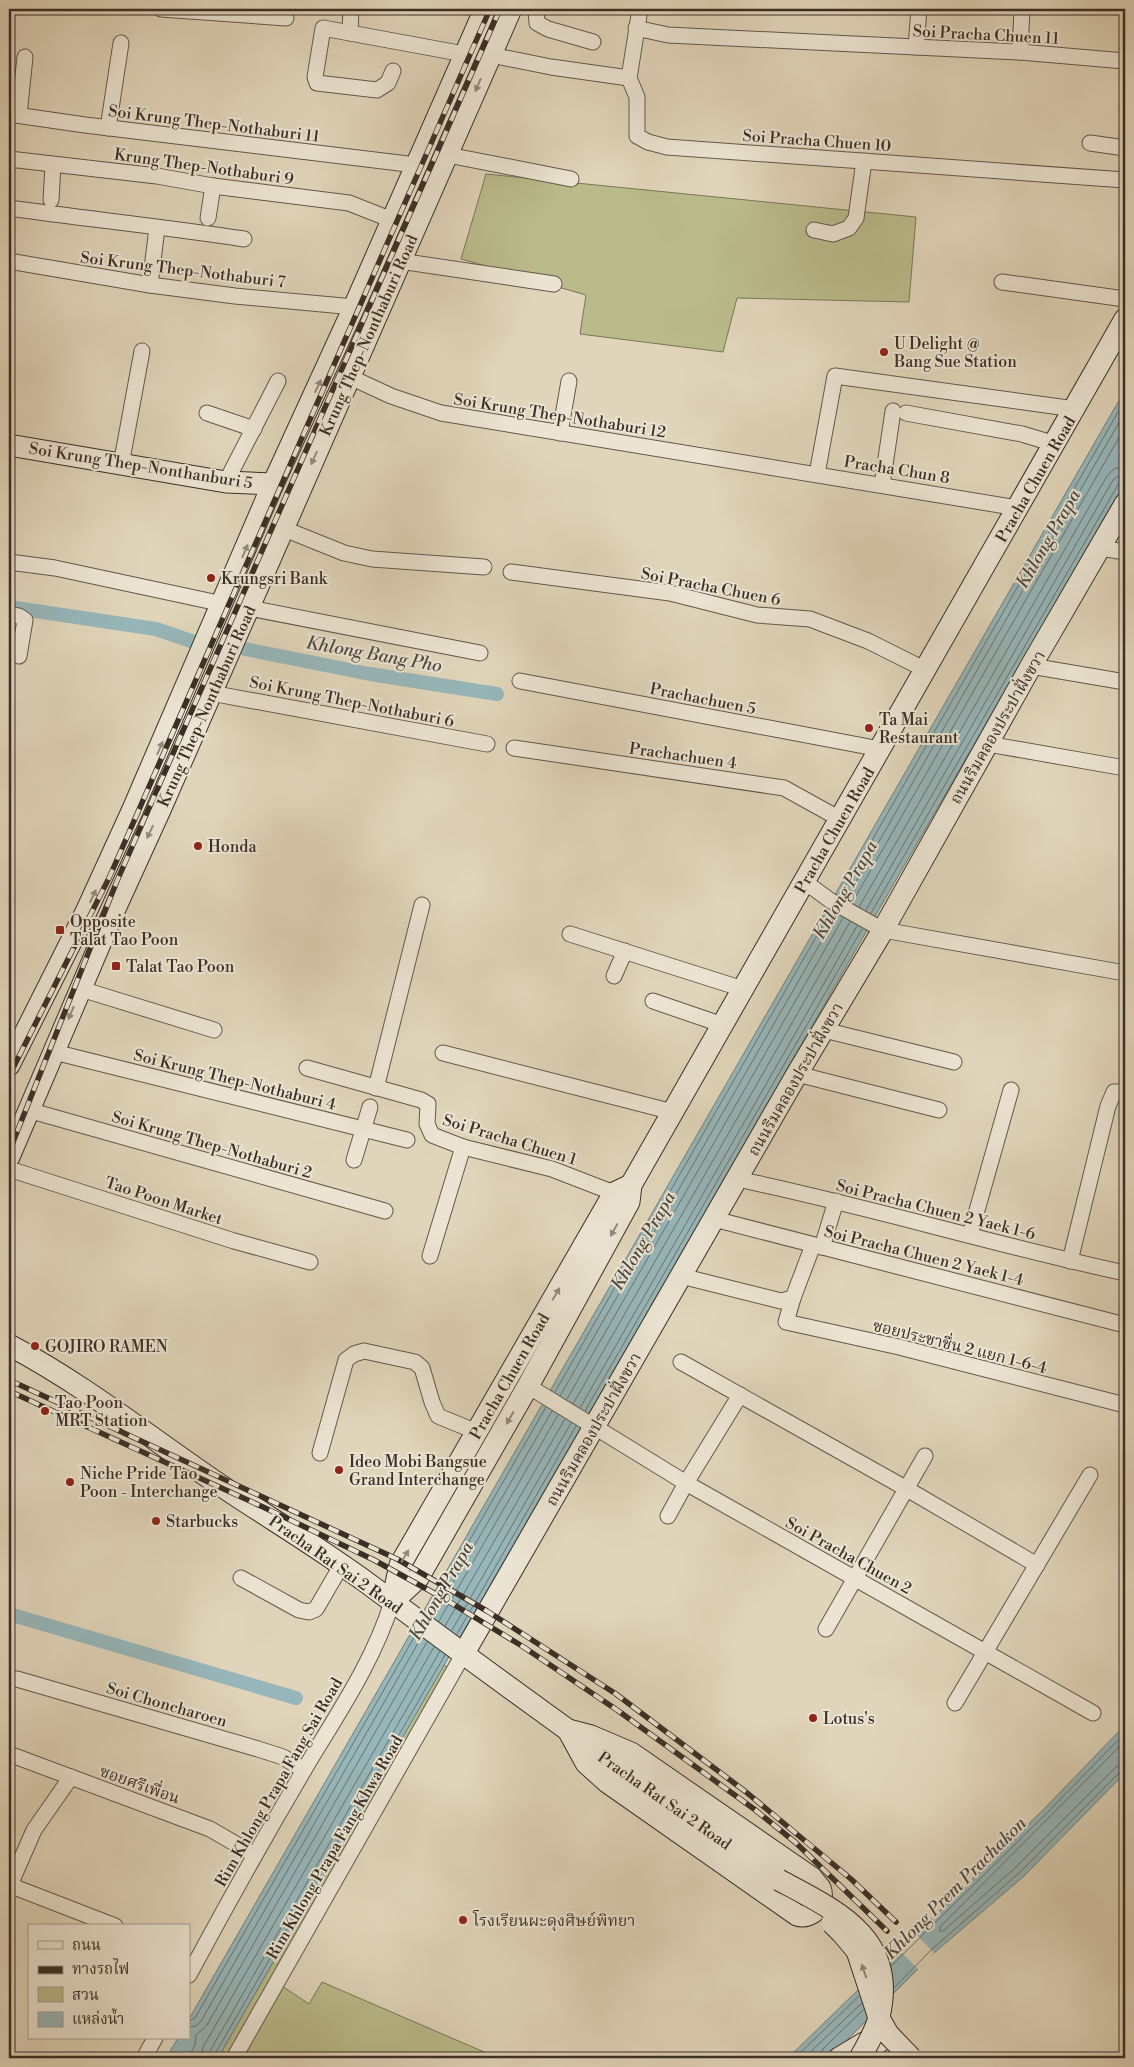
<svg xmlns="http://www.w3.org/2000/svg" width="1134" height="2067" font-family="'Libre Bodoni','Noto Serif Thai',serif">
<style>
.green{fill:#babb8b;stroke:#7a7558}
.water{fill:#97b6b9;stroke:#72807e}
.pier{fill:#e0d5ba}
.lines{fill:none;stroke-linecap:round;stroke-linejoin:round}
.shore{stroke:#687270;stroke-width:1}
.canal{stroke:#97b6b9;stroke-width:14}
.street-casing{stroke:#64584b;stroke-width:17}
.secondary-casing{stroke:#3a2f26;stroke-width:23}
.street{stroke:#ebe4d2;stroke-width:15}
.secondary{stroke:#ebe4d2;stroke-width:21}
.rail-casing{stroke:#3a2f26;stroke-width:5.5}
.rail{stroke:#ebe4d2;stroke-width:4;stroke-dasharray:11;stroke-linecap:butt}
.secondary-bridge-casing{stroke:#3a2f26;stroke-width:23;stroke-linecap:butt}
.secondary-bridge{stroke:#ebe4d2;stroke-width:21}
.oneway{fill:#928a7c}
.poi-dot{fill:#8f2418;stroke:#ebe4d2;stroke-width:2}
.labels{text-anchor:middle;stroke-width:4;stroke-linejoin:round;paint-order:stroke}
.street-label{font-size:16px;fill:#3a2f26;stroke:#ebe4d2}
.poi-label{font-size:16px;fill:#3a2f26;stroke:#ebe4d2;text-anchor:start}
.water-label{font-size:18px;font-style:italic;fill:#4d4a43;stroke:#ebe4d2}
</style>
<rect width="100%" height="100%" fill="#e0d5ba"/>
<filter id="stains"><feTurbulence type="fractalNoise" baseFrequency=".004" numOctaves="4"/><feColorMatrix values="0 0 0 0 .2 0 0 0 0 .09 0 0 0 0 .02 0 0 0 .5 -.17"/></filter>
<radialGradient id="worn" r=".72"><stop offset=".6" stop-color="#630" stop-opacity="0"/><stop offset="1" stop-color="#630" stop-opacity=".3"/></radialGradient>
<g class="green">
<path d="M486 174 916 217 909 302 737 298 723 352 580 334 586 295 461 259Z"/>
<path d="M444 1665 450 1669 229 2058H218Z"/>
<path d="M322 1982 498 2058H241L282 1986 309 2004Z"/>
</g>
<g class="water">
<path d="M1125 390V482L218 2058H166L178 2038H189V2019Z"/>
<path d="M1125 1725V1773L1023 1877 934 1953 829 2058H788L1044 1809Z"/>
</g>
<path class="pier" d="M915 1933 934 1953 919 1970 898 1949Z"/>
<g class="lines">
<g class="shore">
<path d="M840 896 1125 400"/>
<path d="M846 899 1125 412"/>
<path d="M852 903 1125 427"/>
<path d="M859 907 1107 476 1114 469 1125 466"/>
<path d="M866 910 1113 480 1118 476 1125 474"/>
<path d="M871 913 1119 483 1125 480"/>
<path d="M555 1392 831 911"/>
<path d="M560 1396 837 914"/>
<path d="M567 1399 843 918"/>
<path d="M573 1404 850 922"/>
<path d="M580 1408 857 926"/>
<path d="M585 1411 862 929"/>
<path d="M428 1613 546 1407"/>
<path d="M433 1617 552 1411"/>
<path d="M439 1621 558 1415"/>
<path d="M445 1626 565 1419"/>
<path d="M452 1630 571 1423"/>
<path d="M457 1634 576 1426"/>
<path d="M1125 1741 940 1927V1931H943L1015 1868 1116 1767 1125 1764"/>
<path d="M891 1966 1048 1812 1125 1733"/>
<path d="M894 1988 931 1950 1019 1873 1120 1772 1125 1770"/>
<path d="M189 2021 195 2018 416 1634"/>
<path d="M189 2027 196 2026 201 2021 421 1638"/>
<path d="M188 2058 195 2045 196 2035 207 2025 427 1642"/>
<path d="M201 2058 203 2047 434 1647"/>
<path d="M208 2058 210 2051 440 1651"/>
<path d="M215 2058V2054L445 1655"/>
<path d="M795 2058 859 1996"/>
<path d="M804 2058 862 2003"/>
<path d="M820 2058 823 2049 864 2009"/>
</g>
<g class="canal">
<path d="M9 607 156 629 200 644"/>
<path d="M245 649 370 674 497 694"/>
<path d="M9 1614 296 1698"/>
</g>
<defs>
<g id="street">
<path d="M161 9 286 18"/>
<path d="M536 9 537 23 548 29 593 42"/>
<path d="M640 9 629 78 637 97V136L648 142 667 147 1125 180"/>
<path d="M636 28 668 35 1020 52 1125 61"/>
<path d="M350 33 351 9"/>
<path d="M916 47 919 9"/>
<path d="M1020 52 1022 9"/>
<path d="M491 55 551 67 629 78"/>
<path d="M393 71 388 83 377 90 317 83 315 77 323 28 464 54"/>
<path d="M9 114 85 125 416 165"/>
<path d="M19 115 25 57"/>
<path d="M108 128 121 43"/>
<path d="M1090 143 1125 148"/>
<path d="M448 155 571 179"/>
<path d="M9 159 157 176 213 186 349 203 392 220"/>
<path d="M51 200 53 165"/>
<path d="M9 208C87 219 166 227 244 239"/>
<path d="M208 218 213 186"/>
<path d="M814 230 833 234 849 228 856 218 864 161"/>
<path d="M9 261 150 285 235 296 354 307"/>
<path d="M400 261 554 284"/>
<path d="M1002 282 1125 299"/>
<path d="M150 285 157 228"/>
<path d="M350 377 391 396 441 413 1018 508"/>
<path d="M207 413 254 429"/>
<path d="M906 413 1022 434 1055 444"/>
<path d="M560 433 569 381"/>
<path d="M121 465 142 351"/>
<path d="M817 474 835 376 1075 409"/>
<path d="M226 482 278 381"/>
<path d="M882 485 893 411"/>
<path d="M282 528 344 553 372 559 484 567"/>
<path d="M1100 548 1125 552"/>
<path d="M9 562 55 568 223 604"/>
<path d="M511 572 670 593 757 615 810 619 868 641 926 670"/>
<path d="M249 608 480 653"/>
<path d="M9 614 19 616 25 620 19 656"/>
<path d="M1031 666 1125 682"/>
<path d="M520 681 880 749"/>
<path d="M211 693 487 744"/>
<path d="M988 744 1125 768"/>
<path d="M514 748 784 788 840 819"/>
<path d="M805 882 831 901 883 930 1125 973"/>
<path d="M570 934 743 989"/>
<path d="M614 976 625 951"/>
<path d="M81 989 214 1030"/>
<path d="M653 1001 723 1025"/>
<path d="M824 1030 954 1062"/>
<path d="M54 1052 407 1140"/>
<path d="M443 1053 673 1112"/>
<path d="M307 1068 421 1100 428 1104 427 1124 432 1135 463 1147 552 1169 614 1193"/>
<path d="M797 1074 939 1110"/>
<path d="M376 1088 422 905"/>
<path d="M28 1110 385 1211"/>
<path d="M354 1160 370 1107"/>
<path d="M9 1169 234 1241 310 1262"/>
<path d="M737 1179C868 1206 995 1245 1125 1273"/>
<path d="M714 1219 1125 1325"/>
<path d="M970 1235 1011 1090"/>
<path d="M822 1247 836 1201"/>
<path d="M430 1256 463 1147"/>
<path d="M1070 1261 1108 1106 1114 1092H1125"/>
<path d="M681 1276 781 1301 793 1298 813 1245"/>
<path d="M793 1298 786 1322 899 1347 1125 1405"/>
<path d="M681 1362 907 1489 1037 1565"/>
<path d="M528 1386 686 1483 1093 1713"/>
<path d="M320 1453 346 1360 354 1354 364 1351 415 1362 422 1368 432 1402 438 1416 477 1432"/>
<path d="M668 1516 686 1483 740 1395"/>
<path d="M241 1578 299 1610 309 1612 316 1609 341 1566"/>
<path d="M826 1629 925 1456"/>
<path d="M17 1679 258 1749 283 1757 304 1770"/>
<path d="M955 1703 1090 1475"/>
<path d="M9 1754 210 1829 255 1855"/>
<path d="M9 1885 115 1926"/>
<path d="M10 1885 34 1830 71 1777"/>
<path d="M189 1975C226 1906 264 1838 304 1770 336 1716 373 1663 392 1602"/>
<path d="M144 2058 155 2038"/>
<path d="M234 2058 464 1653"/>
</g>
<g id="secondary">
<path d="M9 445 226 482 273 484"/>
<path d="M9 1065 86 912 133 809 273 484 354 307 485 9"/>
<path d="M9 1157 114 911 160 810 511 9"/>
<path d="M9 1345C83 1384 148 1436 217 1483 266 1516 318 1547 366 1582 502 1683 640 1783 779 1880"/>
<path d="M392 1602 418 1578 528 1386 629 1202 631 1185 1125 319"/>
<path d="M392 1602 400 1565 614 1193 631 1185"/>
<path d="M464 1653 797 1074 883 930 1031 666 1125 504"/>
<path d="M568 1730 591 1736 631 1753 812 1878C814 1881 818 1885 820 1888 826 1903 812 1920 797 1915L607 1782 586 1763Z"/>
<path d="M839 2058 864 2043 879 2042"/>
</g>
</defs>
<use href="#street" class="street-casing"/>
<use href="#secondary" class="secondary-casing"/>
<use href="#street" class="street"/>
<use href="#secondary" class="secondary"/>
<defs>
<g id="rail">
<path d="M9 1076 109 878 490 9"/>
<path d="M9 1152 117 881 500 9"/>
<path d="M9 1380 397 1559 487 1611 616 1694 746 1792 851 1879 896 1922"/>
<path d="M9 1391 263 1507 374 1560 443 1598 522 1646 617 1710 754 1809 795 1842 887 1931"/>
</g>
</defs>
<use href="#rail" class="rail-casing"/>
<use href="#rail" class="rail"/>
<defs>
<g id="secondary-bridge">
<path d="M779 1880C837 1911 898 1938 879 2017 876 2031 867 2045 860 2058"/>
<path d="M832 1923 842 1933 857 1951 879 2018 888 2034 911 2058"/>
</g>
</defs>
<use href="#secondary-bridge" class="secondary-bridge-casing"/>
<use href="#secondary-bridge" class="secondary-bridge"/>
</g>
<defs><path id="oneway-solid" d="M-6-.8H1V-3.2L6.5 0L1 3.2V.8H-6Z" transform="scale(1.25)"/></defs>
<g class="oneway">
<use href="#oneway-solid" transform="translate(478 85) rotate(113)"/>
<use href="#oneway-solid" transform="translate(318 386) rotate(-65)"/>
<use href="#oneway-solid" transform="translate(314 458) rotate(114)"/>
<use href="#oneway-solid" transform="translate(245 551) rotate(-67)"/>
<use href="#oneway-solid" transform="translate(160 748) rotate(-66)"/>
<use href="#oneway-solid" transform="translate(150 832) rotate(115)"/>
<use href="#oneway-solid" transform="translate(93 896) rotate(-65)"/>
<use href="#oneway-solid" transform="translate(71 1013) rotate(113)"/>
<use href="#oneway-solid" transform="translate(614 1230) rotate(119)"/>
<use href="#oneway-solid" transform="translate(556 1294) rotate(-60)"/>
<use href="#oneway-solid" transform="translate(510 1418) rotate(120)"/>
<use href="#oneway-solid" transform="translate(405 1556) rotate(-60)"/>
<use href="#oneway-solid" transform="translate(864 1971) rotate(-109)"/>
</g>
<g class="poi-dot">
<circle cx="884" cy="352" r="5"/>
<circle cx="211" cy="578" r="5"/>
<circle cx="869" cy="728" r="5"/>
<circle cx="198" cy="846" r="5"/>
<rect x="55" y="925" width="10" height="10" rx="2.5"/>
<rect x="111" y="961" width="10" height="10" rx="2.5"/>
<circle cx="35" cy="1346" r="5"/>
<circle cx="45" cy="1411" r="5"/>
<circle cx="339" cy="1470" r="5"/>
<circle cx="70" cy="1482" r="5"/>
<circle cx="156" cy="1521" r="5"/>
<circle cx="813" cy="1718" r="5"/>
<circle cx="463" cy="1920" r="5"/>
</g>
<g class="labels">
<g class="street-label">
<text transform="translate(986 34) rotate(3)" y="6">Soi Pracha Chuen 11</text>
<text transform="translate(214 123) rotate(7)" y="6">Soi Krung Thep-Nothaburi 11</text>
<text transform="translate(817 140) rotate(4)" y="6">Soi Pracha Chuen 10</text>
<text transform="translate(204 166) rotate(8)" y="6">Krung Thep-Nothaburi 9</text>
<text transform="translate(183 269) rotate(7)" y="6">Soi Krung Thep-Nothaburi 7</text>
<text transform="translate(368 335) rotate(-66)" y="6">Krung Thep-Nonthaburi Road</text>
<text transform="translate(560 415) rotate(9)" y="6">Soi Krung Thep-Nothaburi 12</text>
<text transform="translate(141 465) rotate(9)" y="6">Soi Krung Thep-Nonthanburi 5</text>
<text transform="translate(897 469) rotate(9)" y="6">Pracha Chun 8</text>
<text transform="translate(1035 479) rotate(-60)" y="6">Pracha Chuen Road</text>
<text transform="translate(711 586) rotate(11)" y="6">Soi Pracha Chuen 6</text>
<text transform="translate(703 698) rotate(11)" y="6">Prachachuen 5</text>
<text transform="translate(352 701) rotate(11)" y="6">Soi Krung Thep-Nothaburi 6</text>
<text transform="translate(206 706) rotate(-66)" y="6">Krung Thep-Nonthaburi Road</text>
<text transform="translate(997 727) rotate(-60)" y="6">ถนนริมคลองประปาฝั่งขวา</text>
<text transform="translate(683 755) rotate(8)" y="6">Prachachuen 4</text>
<text transform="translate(834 830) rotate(-60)" y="6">Pracha Chuen Road</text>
<text transform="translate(235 1079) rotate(14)" y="6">Soi Krung Thep-Nothaburi 4</text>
<text transform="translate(795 1079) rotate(-60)" y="6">ถนนริมคลองประปาฝั่งขวา</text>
<text transform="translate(510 1139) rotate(17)" y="6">Soi Pracha Chuen 1</text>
<text transform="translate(212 1144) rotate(16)" y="6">Soi Krung Thep-Nothaburi 2</text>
<text transform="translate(164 1200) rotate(18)" y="6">Tao Poon Market</text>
<text transform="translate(936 1209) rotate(14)" y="6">Soi Pracha Chuen 2 Yaek 1-6</text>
<text transform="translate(924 1255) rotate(14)" y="6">Soi Pracha Chuen 2 Yaek 1-4</text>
<text transform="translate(960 1346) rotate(14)" y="6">ซอยประชาชื่น 2 แยก 1-6-4</text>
<text transform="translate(509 1376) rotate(-60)" y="6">Pracha Chuen Road</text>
<text transform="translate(593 1429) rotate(-60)" y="6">ถนนริมคลองประปาฝั่งขวา</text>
<text transform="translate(849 1555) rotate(29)" y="6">Soi Pracha Chuen 2</text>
<text transform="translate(336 1564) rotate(35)" y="6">Pracha Rat Sai 2 Road</text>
<text transform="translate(167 1704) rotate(16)" y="6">Soi Choncharoen</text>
<text transform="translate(278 1782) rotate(-60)" y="6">Rim Khlong Prapa Fang Sai Road</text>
<text transform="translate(140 1784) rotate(20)" y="6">ซอยศรีเพื่อน</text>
<text transform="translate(665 1800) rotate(35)" y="6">Pracha Rat Sai 2 Road</text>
<text transform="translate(334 1847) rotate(-60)" y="6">Rim Khlong Prapa Fang Khwa Road</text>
</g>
<g class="poi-label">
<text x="894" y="349">U Delight @<tspan x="894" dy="18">Bang Sue Station</tspan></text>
<text x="221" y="584">Krungsri Bank</text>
<text x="879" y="725">Ta Mai<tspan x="879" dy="18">Restaurant</tspan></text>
<text x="208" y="852">Honda</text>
<text x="70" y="927">Opposite<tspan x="70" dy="18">Talat Tao Poon</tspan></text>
<text x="126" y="972">Talat Tao Poon</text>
<text x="45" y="1352">GOJIRO RAMEN</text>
<text x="55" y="1408">Tao Poon<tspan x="55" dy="18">MRT Station</tspan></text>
<text x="349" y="1467">Ideo Mobi Bangsue<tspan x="349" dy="18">Grand Interchange</tspan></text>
<text x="80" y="1479">Niche Pride Tao<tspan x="80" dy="18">Poon - Interchange</tspan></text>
<text x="166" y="1527">Starbucks</text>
<text x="823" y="1724">Lotus's</text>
<text x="473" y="1926">โรงเรียนผะดุงศิษย์พิทยา</text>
</g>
<g class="water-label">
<text transform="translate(1048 539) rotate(-60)" y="6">Khlong Prapa</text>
<text transform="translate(374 654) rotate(10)" y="6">Khlong Bang Pho</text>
<text transform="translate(845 890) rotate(-60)" y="6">Khlong Prapa</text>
<text transform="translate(643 1241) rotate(-60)" y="6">Khlong Prapa</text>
<text transform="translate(441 1591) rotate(-60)" y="6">Khlong Prapa</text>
<text transform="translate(955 1888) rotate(-45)" y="6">Khlong Prem Prachakon</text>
</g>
</g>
<rect width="1134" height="2067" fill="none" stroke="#e0d5ba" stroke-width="30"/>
<rect x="10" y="10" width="1114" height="2047" fill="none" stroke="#3a2f26" stroke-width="2.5"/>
<rect x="15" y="15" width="1104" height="2037" fill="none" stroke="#3a2f26"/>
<rect x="28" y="1924" width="162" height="115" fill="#ebe4d2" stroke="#a49c8d"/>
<rect x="38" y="1941" width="25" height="8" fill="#ebe4d2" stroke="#a49c8d"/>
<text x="72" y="1950" font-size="15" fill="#3a2f26">ถนน</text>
<rect x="38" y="1966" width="25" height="8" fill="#3a2f26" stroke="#a49c8d"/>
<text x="72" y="1974" font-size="15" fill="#3a2f26">ทางรถไฟ</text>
<rect x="38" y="1987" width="25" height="15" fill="#babb8b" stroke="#a49c8d"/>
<text x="72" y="2000" font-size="15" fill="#3a2f26">สวน</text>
<rect x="38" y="2012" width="25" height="15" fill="#97b6b9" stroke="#a49c8d"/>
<text x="72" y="2024" font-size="15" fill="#3a2f26">แหล่งน้ำ</text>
<rect width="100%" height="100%" filter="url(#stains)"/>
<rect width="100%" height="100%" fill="url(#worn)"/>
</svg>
